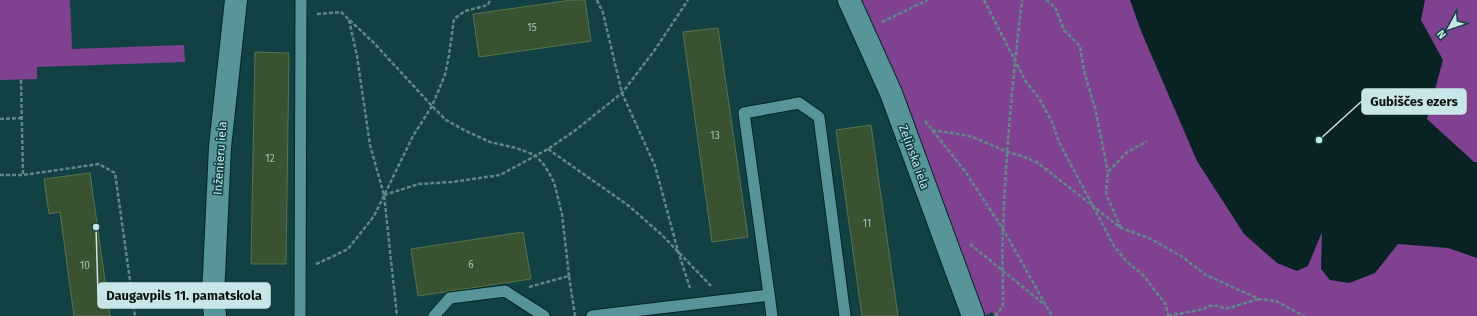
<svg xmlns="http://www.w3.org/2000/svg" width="1477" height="316" font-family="'Fira Sans',sans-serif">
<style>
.green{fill:#804290}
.water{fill:#092324}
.building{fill:#395332;stroke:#577350}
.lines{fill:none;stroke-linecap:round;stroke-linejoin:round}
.service-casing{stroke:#042627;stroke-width:13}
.minor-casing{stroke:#042627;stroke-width:24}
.path{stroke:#60888a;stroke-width:2.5;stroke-dasharray:4 2;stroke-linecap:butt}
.service{stroke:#589598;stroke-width:11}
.minor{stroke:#589598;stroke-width:22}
.labels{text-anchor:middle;stroke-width:3;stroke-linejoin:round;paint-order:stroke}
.number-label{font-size:10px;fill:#a4c1ba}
.street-label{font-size:12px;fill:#c8e6e7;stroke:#114143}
.leader{fill:none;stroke:#c8e6e7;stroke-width:1.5}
.callout-dot{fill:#c8e6e7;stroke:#114143;stroke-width:1.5}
.callout{fill:#c8e6e7;stroke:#c8e6e7;stroke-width:1.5}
.callout-label{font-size:13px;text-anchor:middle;font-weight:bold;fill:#111}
</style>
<rect width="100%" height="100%" fill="#114143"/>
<g class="green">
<path d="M0 0H70L72 49 184 45 185 62 37 67V79L0 80Z"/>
<path d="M862 0H1477V162H1474L1477 217V316H996L992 312 984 316 917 133Z"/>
</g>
<path class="water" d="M1130 0H1425L1421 20 1443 60 1427 119 1474 162H1477V258L1448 248 1398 244 1375 273 1349 283 1330 280 1321 269 1322 232 1308 266 1297 271 1277 263 1244 234 1197 161 1141 31Z"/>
<g class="building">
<path d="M572 0H585L591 41 479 57 473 14Z"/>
<path d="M718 28 748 237 712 242 683 32Z"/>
<path d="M255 52 289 53 286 264H251Z"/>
<path d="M871 125 898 316H862L836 130Z"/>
<path d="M90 173 110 316H74L60 212 49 214 44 179Z"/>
<path d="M523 232 531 279 418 296 411 249Z"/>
</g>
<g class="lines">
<defs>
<g id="service">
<path d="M300 316 301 0"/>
<path d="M434 316 450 298 505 291 544 316"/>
<path d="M592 316 769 295"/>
<path d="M772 316 744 113 799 103 819 117 845 316"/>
</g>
<g id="minor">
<path d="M849 0 891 93 973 316"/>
<path d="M215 316 213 296 220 147 236 0"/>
</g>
</defs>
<use href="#service" class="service-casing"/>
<use href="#minor" class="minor-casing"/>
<g class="path">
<path d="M597 0 603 13 622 93 655 166 678 251 690 288"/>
<path d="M984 0 1026 82 1039 98 1053 124 1059 142 1114 246 1126 261 1143 275 1166 305 1168 316"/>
<path d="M1046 0 1055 7 1064 30 1080 46 1084 71 1095 108 1108 172"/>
<path d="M317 14 341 12 374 43 432 106 446 120 464 130 490 142 516 148 535 155 545 166 554 182 562 214 569 276"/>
<path d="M349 20 357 56 370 145 384 195 397 316"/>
<path d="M882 22 928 0"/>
<path d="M21 80 23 175"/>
<path d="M0 119 21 118"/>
<path d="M925 121 964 170 1003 229 1052 316"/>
<path d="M932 130 970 136 1008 152 1022 156 1038 163 1121 228 1149 238 1181 256 1206 275 1259 299 1276 301 1304 316"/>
<path d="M548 149 629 206 663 236 711 286"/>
<path d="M0 175H23L99 164 115 173 135 316"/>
<path d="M384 195 419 184 452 182 500 175 548 149 573 132 622 93 654 51 688 0"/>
<path d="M1121 228 1106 194 1108 172 1126 153 1147 141"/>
<path d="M970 244 1045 305"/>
<path d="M316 264 321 262 348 249 374 216 413 136 432 106 445 75 449 55 454 19 465 11 488 5 490 0"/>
<path d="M529 287 569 276 575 316"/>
<path d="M995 316 1003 306C1003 280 1002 253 1003 227 1006 151 1013 75 1022 0"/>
<path d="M1168 316 1204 309 1209 306H1219L1225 309 1259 299"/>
</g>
<use href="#service" class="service"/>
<use href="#minor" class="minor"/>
</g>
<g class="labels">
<g class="number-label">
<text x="532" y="31">15</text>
<text x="715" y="139">13</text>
<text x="270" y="162">12</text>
<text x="867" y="227">11</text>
<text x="471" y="268">6</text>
<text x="85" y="269">10</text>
</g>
<g class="street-label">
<text transform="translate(914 157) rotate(70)" y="4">Zeļinska iela</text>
<text transform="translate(220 158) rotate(-86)" y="4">Inženieru iela</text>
</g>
</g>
<path class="leader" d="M1319 140L1362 101M96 227L98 295"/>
<g class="callout-dot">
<circle cx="1319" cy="140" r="4"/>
<circle cx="96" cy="227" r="4"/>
</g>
<g class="callout">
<rect x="1362" y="89" width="104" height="25" rx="4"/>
<rect x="98" y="283" width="172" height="25" rx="4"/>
</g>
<g class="callout-label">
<text x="1414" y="106">Gubiščes ezers</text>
<text x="184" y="300">Daugavpils 11. pamatskola</text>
</g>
<g transform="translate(1449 28) rotate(230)" stroke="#114143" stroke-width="3" paint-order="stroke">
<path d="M0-3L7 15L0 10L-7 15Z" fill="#c8e6e7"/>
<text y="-6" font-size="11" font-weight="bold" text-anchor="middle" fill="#c8e6e7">N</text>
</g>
</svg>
